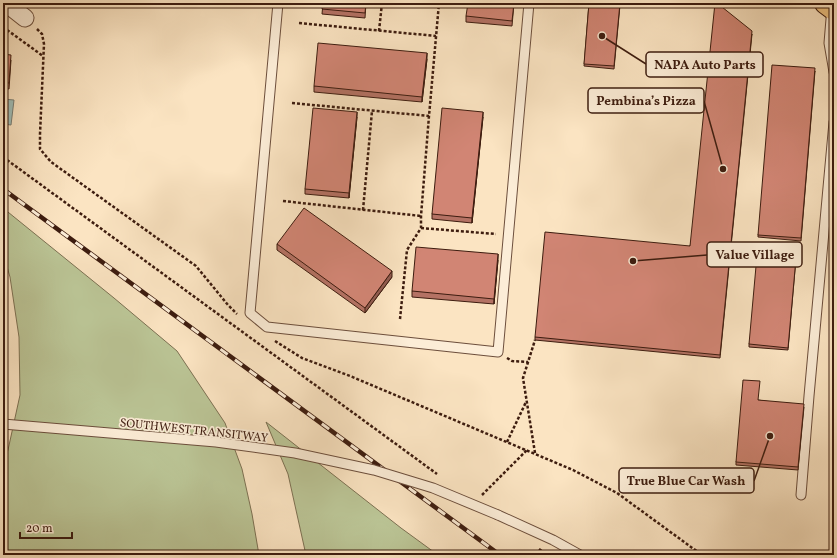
<svg xmlns="http://www.w3.org/2000/svg" width="837" height="558" font-family="Vollkorn,serif">
<style>
.green{fill:#bbc596;stroke:#7c7052}
.water{fill:#9fbeb8;stroke:#787d74}
.lines{fill:none;stroke-linecap:round;stroke-linejoin:round}
.lane-casing{stroke:#6c4e3c;stroke-width:11}
.street-casing{stroke:#6c4e3c;stroke-width:19}
.primary-casing{stroke:#3d1c0f;stroke-width:24}
.path{stroke:#3d1c0f;stroke-width:2.5;stroke-dasharray:3 2;stroke-linecap:butt}
.lane{stroke:#fcedd7;stroke-width:9}
.street{stroke:#fcedd7;stroke-width:17}
.primary{stroke:#eec281;stroke-width:22}
.rail-casing{stroke:#3d1c0f;stroke-width:4.5}
.rail{stroke:#fcedd7;stroke-width:3;stroke-dasharray:9;stroke-linecap:butt}
.lane-bridge-casing{stroke:#6c4e3c;stroke-width:11;stroke-linecap:butt}
.lane-bridge{stroke:#fcedd7;stroke-width:9}
.wall{fill:#b47264;stroke:#3d1c0f}
.shaded-wall{fill:#925d51;stroke:#3d1c0f}
.building{fill:#d18574;stroke:#3d1c0f}
.labels{text-anchor:middle;stroke-width:3.5;stroke-linejoin:round;paint-order:stroke}
.street-label{font-size:12px;fill:#3d1c0f;stroke:#fcedd7}
.leader{fill:none;stroke:#3d1c0f;stroke-width:1.5}
.callout-dot{fill:#3d1c0f;stroke:#fcedd7;stroke-width:1.5}
.callout{fill:#fcedd7;stroke:#3d1c0f;stroke-width:1.5}
.callout-label{font-size:13px;text-anchor:middle;font-weight:bold;fill:#3d1c0f}
</style>
<rect width="100%" height="100%" fill="#fbe4c2"/>
<filter id="stains"><feTurbulence type="fractalNoise" baseFrequency=".005" numOctaves="4"/><feColorMatrix values="0 0 0 0 .2 0 0 0 0 .09 0 0 0 0 .02 0 0 0 .5 -.17"/></filter>
<radialGradient id="worn" r=".72"><stop offset=".6" stop-color="#630" stop-opacity="0"/><stop offset="1" stop-color="#630" stop-opacity=".3"/></radialGradient>
<g class="green">
<path d="M3 208 114 298 177 351 225 423 242 469 252 514 259 555H3V465L8 450 20 395 19 337 10 277 3 253Z"/>
<path d="M266 422 401 528 438 555H306L288 474Z"/>
</g>
<path class="water" d="M3 99 14 100 11 125 3 124Z"/>
<g class="lines">
<defs>
<g id="lane">
<path d="M278 3 250 313 267 327 498 352 529 3"/>
<path d="M832 7 829 43 834 72"/>
<path d="M801 495 809 396 834 122"/>
<path d="M498 515 553 540 580 555"/>
</g>
<path id="street" d="M6 3 25 18"/>
<path id="primary" d="M826 3 834 9"/>
</defs>
<use href="#lane" class="lane-casing"/>
<use href="#street" class="street-casing"/>
<use href="#primary" class="primary-casing"/>
<g class="path">
<path d="M299 23 436 36"/>
<path d="M3 27 43 56"/>
<path d="M37 29 42 34 44 44 40 134V149L51 162 196 266 228 305 237 314"/>
<path d="M379 31 382 3"/>
<path d="M292 103 429 116"/>
<path d="M3 157 437 474"/>
<path d="M283 201 421 216"/>
<path d="M363 210 372 111"/>
<path d="M421 228 496 234"/>
<path d="M400 319 407 250 421 228V216L429 116 439 3"/>
<path d="M275 341 302 358 350 376 573 470 617 493 702 555"/>
<path d="M507 358 512 361 528 362"/>
<path d="M507 442 526 402"/>
<path d="M535 453 523 378 535 340"/>
<path d="M482 495 527 450"/>
<path d="M539 549 547 555"/>
</g>
<use href="#lane" class="lane"/>
<use href="#street" class="street"/>
<use href="#primary" class="primary"/>
<defs>
<path id="rail" d="M3 189 500 555"/>
</defs>
<use href="#rail" class="rail-casing"/>
<use href="#rail" class="rail"/>
<defs>
<path id="lane-bridge" d="M3 424 216 442 295 453 374 470 433 488 498 515"/>
</defs>
<use href="#lane-bridge" class="lane-bridge-casing"/>
<use href="#lane-bridge" class="lane-bridge"/>
</g>
<g class="wall">
<path d="M323 3H366L365 18 322 14Z"/>
<path d="M514 3 512 26 466 22V16Z"/>
<path d="M589 3H625V5H620L614 69 584 66Z"/>
<path d="M752 34 720 358 535 340V337L690 246Z"/>
<path d="M3 54 11 60 9 89 3 88Z"/>
<path d="M427 59 422 102 314 92V86Z"/>
<path d="M815 71 801 241 758 237V235Z"/>
<path d="M357 117 349 198 305 194V189Z"/>
<path d="M483 117 472 223 432 219V214Z"/>
<path d="M277 244 392 277 365 313 277 250Z"/>
<path d="M797 247 788 350 749 347V344Z"/>
<path d="M498 260 494 304 412 297V291Z"/>
<path d="M758 400 804 407 798 470 736 465V462Z"/>
</g>
<g class="shaded-wall">
<path d="M427 53V59L422 102V97Z"/>
<path d="M357 112V117L349 198V193Z"/>
<path d="M483 112V117L472 223V218Z"/>
<path d="M498 254V260L494 304V299Z"/>
<path d="M392 271V277L365 313V308Z"/>
</g>
<g class="building">
<path d="M323 3H366L365 13 322 9Z"/>
<path d="M468 3H514L512 21 466 16Z"/>
<path d="M589 3H620L614 66 584 64Z"/>
<path d="M715 3H717L752 31 720 355 535 337 545 232 690 246Z"/>
<path d="M318 43 427 53 422 97 314 86Z"/>
<path d="M3 54 11 55 9 83H3Z"/>
<path d="M772 65 815 68 801 238 758 235Z"/>
<path d="M313 108 357 112 349 193 305 189Z"/>
<path d="M442 108 483 112 472 218 432 214Z"/>
<path d="M304 208 392 271 365 308 277 244Z"/>
<path d="M758 244 797 247 788 348 749 344Z"/>
<path d="M416 247 498 254 494 299 412 291Z"/>
<path d="M743 380 760 381 758 400 804 404 798 467 736 462Z"/>
</g>
<g class="labels">
<g class="street-label">
<text transform="translate(194 430) rotate(6)" y="4">SOUTHWEST TRANSITWAY</text>
</g>
</g>
<path class="leader" d="M602 36L646 64M723 169L704 101M633 261L707 255M770 436L754 481"/>
<g class="callout-dot">
<circle cx="602" cy="36" r="4"/>
<circle cx="723" cy="169" r="4"/>
<circle cx="633" cy="261" r="4"/>
<circle cx="770" cy="436" r="4"/>
</g>
<g class="callout">
<rect x="646" y="52" width="117" height="25" rx="4"/>
<rect x="588" y="88" width="116" height="25" rx="4"/>
<rect x="707" y="242" width="95" height="25" rx="4"/>
<rect x="619" y="468" width="135" height="25" rx="4"/>
</g>
<g class="callout-label">
<text x="705" y="69">NAPA Auto Parts</text>
<text x="646" y="105">Pembina’s Pizza</text>
<text x="755" y="259">Value Village</text>
<text x="686" y="485">True Blue Car Wash</text>
</g>
<rect width="837" height="558" fill="none" stroke="#fbe4c2" stroke-width="16"/>
<rect x="4" y="4" width="829" height="550" fill="none" stroke="#3d1c0f" stroke-width="2"/>
<rect x="8" y="8" width="821" height="542" fill="none" stroke="#3d1c0f"/>
<path d="M20 532v6h52v-6" fill="none" stroke="#3d1c0f" stroke-width="2"/>
<text x="26" y="532" font-size="12" fill="#3d1c0f" stroke="#fcedd7" stroke-width="3" paint-order="stroke">20 m</text>
<rect width="100%" height="100%" filter="url(#stains)"/>
<rect width="100%" height="100%" fill="url(#worn)"/>
</svg>
